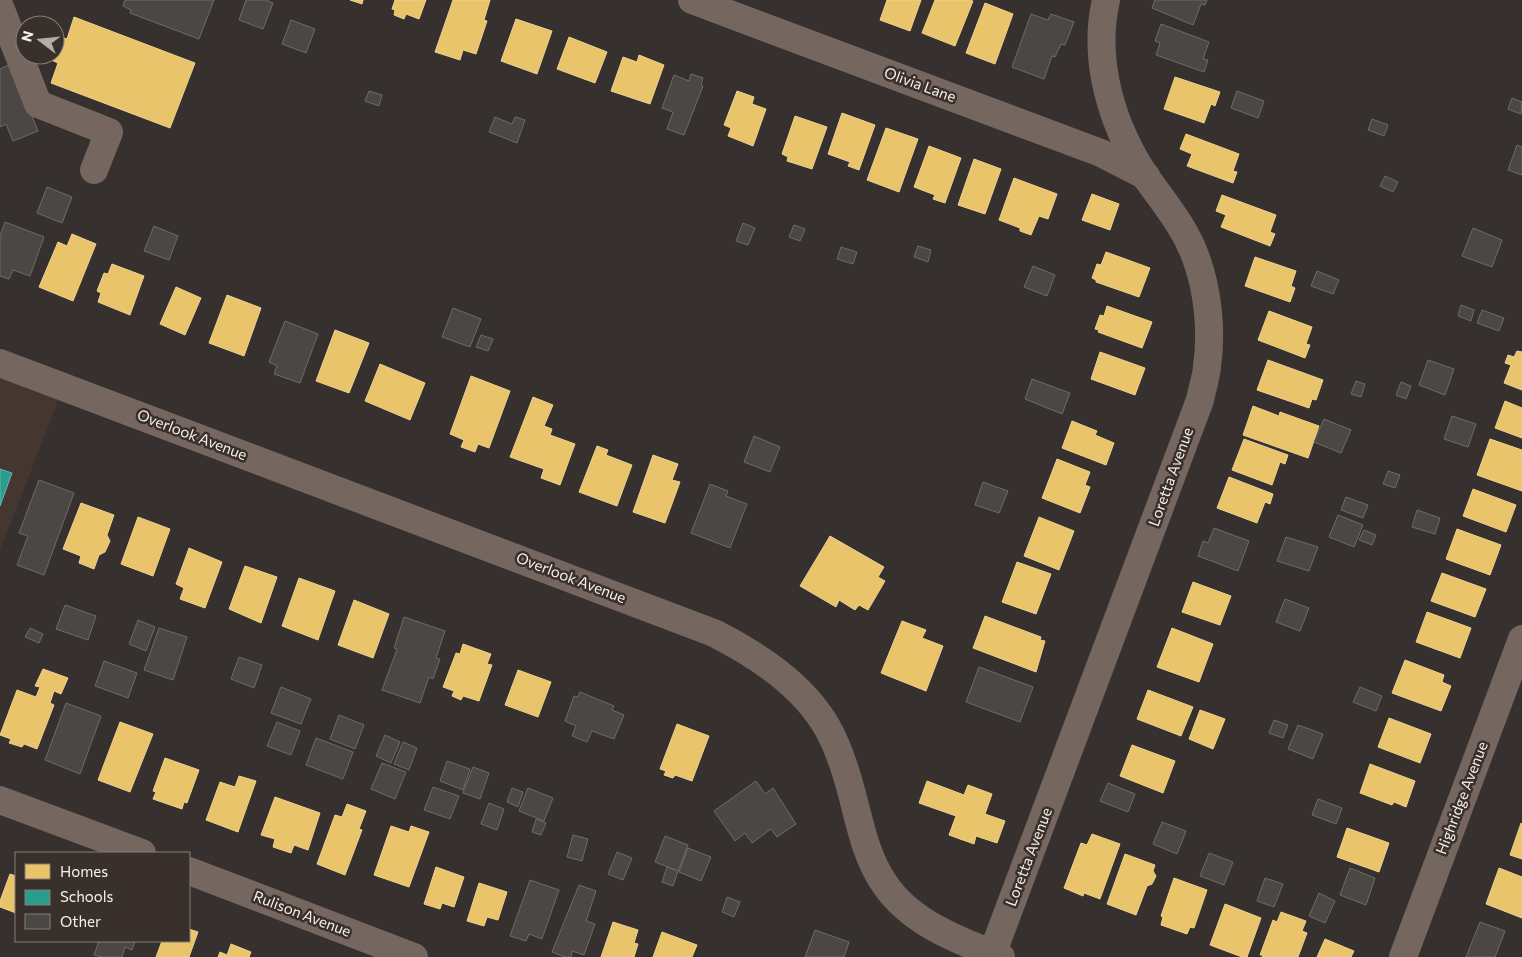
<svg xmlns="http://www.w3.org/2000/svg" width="1522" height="957" font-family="Commissioner,sans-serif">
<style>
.built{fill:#453730}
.homes{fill:#e9c46a;stroke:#edd191}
.schools{fill:#2a9d8f;stroke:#67b6ab}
.building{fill:#4b4745;stroke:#6f6b68}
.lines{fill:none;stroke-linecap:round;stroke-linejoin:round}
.minor{stroke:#75675f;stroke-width:28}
.labels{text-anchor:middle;stroke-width:5;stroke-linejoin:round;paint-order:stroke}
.street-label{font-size:15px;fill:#f6f0ed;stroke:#39302b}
</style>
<rect width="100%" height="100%" fill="#36312e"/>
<path class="built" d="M0 363 64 386 0 550Z"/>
<g class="homes">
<path d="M350 0H363L362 4Z"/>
<path d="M395 0H426L419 19 406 14 404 19 394 15 395 10 392 9Z"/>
<path d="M453 0H490L484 20 487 21 476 54 463 50 460 60 435 52Z"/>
<path d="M887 0H921L910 31 880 20Z"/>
<path d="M935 0H969L973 1 955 46 922 33Z"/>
<path d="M985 3 1013 14 995 64 966 53Z"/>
<path d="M74 17 195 63 170 128 51 83 58 63 49 59 50 55H55V43L58 36 67 39Z"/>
<path d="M516 19 552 31 537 74 501 61Z"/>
<path d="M569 37 607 52 595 83 557 69Z"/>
<path d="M639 55 664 65 650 104 611 91 623 57 637 62Z"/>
<path d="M1175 77 1220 92 1215 106 1211 104 1204 123 1164 109Z"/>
<path d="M737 91 754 97 752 104 766 109 753 146 728 136 731 128 724 125Z"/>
<path d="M842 113 875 125 859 170 848 166 850 162 828 154Z"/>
<path d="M795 116 827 127 812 169 787 161 788 157 782 154Z"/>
<path d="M886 128 918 139 899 192 867 180Z"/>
<path d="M1186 134 1239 154 1233 171 1237 172 1233 183 1187 166 1192 154 1180 149Z"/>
<path d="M929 146 961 158 945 203 933 199 935 195 914 187Z"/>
<path d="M974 159 1001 169 985 214 958 205Z"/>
<path d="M1014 178 1057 194 1048 219 1039 216 1031 235 1020 231V228L999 220Z"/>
<path d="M1092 194 1119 204 1110 230 1082 220Z"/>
<path d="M1222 195 1276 215 1270 232 1275 234 1270 246 1221 227 1226 215 1216 211Z"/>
<path d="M72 234 96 244 73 301 39 287 58 242 67 246Z"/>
<path d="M1106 252 1150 268 1139 297 1096 282V280L1092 278 1097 264 1101 265Z"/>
<path d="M1255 257 1296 271 1291 286 1295 288 1290 302 1245 286Z"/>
<path d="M112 264 144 276 130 315 98 302 101 293 97 291 104 273 108 274Z"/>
<path d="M176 287 201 298 185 335 160 324Z"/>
<path d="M227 295 261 308 244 356 209 343Z"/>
<path d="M1107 306 1152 322 1142 348 1098 332 1099 330 1095 329 1100 315 1104 316Z"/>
<path d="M1269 311 1312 327 1306 344 1310 345 1305 358 1258 340Z"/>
<path d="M335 330 369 343 349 393 316 381Z"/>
<path d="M1517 351 1522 352V390L1504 383 1511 365 1505 363 1508 355 1514 357Z"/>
<path d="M1100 352 1145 368 1135 395 1091 379Z"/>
<path d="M1268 360 1323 380 1316 400 1312 399 1309 408 1257 390Z"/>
<path d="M380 364 425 383 410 420 365 401Z"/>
<path d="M471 376 510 391 489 448 478 444 475 452 461 447 464 440 450 434Z"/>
<path d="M533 397 553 405 544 426 552 429 550 435 575 444 560 485 541 478 544 469 510 457Z"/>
<path d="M1505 401 1522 408V438L1495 428Z"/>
<path d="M1253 406 1279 416 1280 412 1319 426 1308 458 1243 435Z"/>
<path d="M1072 421 1097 431 1095 435 1114 443 1106 465 1062 448Z"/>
<path d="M1244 439 1288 455 1285 464 1280 462 1272 485 1232 470Z"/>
<path d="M1490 439 1522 450V491L1477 475Z"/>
<path d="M597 446 608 450 606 455 632 465 617 506 579 492Z"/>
<path d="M653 455 678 464 672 480 680 482 665 523 633 512Z"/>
<path d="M1057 459 1090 472 1085 485 1090 487 1080 513 1042 498Z"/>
<path d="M1229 477 1273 494 1270 504 1265 502 1257 523 1217 508Z"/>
<path d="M1473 489 1516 505 1506 532 1463 516Z"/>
<path d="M81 503 114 515 107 535 110 541 105 552 99 555 94 569 79 563 81 556 63 549Z"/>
<path d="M138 517 170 529 153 576 121 564Z"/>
<path d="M1039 517 1074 531 1059 570 1024 556Z"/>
<path d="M1457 529 1501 545 1490 575 1446 559Z"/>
<path d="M830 536 884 567 878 577 885 581 868 610 859 605 855 610 839 600 836 607 800 586Z"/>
<path d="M189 548 222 562 205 608 180 599 184 588 176 584Z"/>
<path d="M1017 562 1051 574 1036 614 1002 602Z"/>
<path d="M245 566 277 577 261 623 229 609Z"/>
<path d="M1442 573 1486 589 1475 617 1431 601Z"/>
<path d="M299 578 335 591 318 640 282 626Z"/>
<path d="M1193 582 1231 596 1220 625 1182 612Z"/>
<path d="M354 600 389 614 373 658 338 645Z"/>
<path d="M1427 612 1471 628 1460 658 1416 642Z"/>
<path d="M985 616 1041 637 1040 640 1045 641 1036 672 973 648Z"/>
<path d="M902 621 926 630 922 638 943 646 926 691 881 673Z"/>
<path d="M1172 628 1213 644 1199 682 1157 667Z"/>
<path d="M463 644 491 654 487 664 492 665 479 701 463 696 461 700 452 696 454 691 443 687 456 653 460 654Z"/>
<path d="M1405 660 1444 675 1442 682 1451 686 1441 711 1392 693Z"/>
<path d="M43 669 68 678 61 694 54 691 50 703 54 705 37 749 24 744 22 747 9 743 11 739 0 735 17 690 36 697 40 687 35 686Z"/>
<path d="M518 670 551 682 538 717 505 705Z"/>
<path d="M1148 690 1193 707 1181 736 1137 719Z"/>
<path d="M1200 710 1225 719 1213 749 1189 739Z"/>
<path d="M1389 718 1431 734 1420 763 1378 747Z"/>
<path d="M120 722 153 734 130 792 98 780Z"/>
<path d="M677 724 709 736 692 781 675 775 673 778 664 775 666 771 660 769Z"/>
<path d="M1132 745 1175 761 1163 793 1120 776Z"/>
<path d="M165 758 199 770 187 803 184 802 182 809 153 799 156 792 153 791Z"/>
<path d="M1370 764 1415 781 1406 807 1394 802 1392 805 1360 793Z"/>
<path d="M239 776 256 781 238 832 206 820 220 782 235 787Z"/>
<path d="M927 781 964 795 968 785 992 794 985 814 1005 821 997 843 976 836 974 844 949 835 956 816 919 803Z"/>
<path d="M275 797 320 813 308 850 294 845 291 853 273 847 275 839 261 835Z"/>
<path d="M347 804 366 811 359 829 362 830 345 875 317 864 335 815 342 817Z"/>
<path d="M1521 823 1522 824V859L1510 855Z"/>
<path d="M391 826 409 832 411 826 429 832 409 887 374 875Z"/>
<path d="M1347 828 1389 843 1379 872 1337 857Z"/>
<path d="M1092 834 1120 844 1100 899 1084 893 1083 896 1064 888 1081 843 1087 845Z"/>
<path d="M1125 854 1155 865 1153 871 1156 876 1152 884 1147 886 1136 915 1107 904Z"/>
<path d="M436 867 464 877 454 907 442 903 440 909 424 904Z"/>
<path d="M1499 868 1522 877V918L1486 904Z"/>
<path d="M10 874 16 876V913L0 907V901Z"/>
<path d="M1174 878 1207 890 1194 928 1190 927 1187 934 1161 925 1163 917 1161 916Z"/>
<path d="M479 883 507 892 498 920 487 917 484 926 467 921Z"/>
<path d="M1225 904 1261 918 1247 957H1242L1210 945Z"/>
<path d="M1281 912 1306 921 1302 931 1307 933 1298 957H1262L1263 955H1260L1273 920 1277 922Z"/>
<path d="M613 922 638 930 634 943 638 944 634 957H601Z"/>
<path d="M189 929 198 932 189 957H156L162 941H189Z"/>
<path d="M662 932 697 945 692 957H653Z"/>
<path d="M1325 939 1354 951 1351 957H1317Z"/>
<path d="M231 944 251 952 249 957H218L220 952 227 955Z"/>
</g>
<path class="schools" d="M0 469 12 473 0 506Z"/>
<g class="building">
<path d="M125 0H214L199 39 130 13 131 10 123 6Z"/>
<path d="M246 0H266L273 3 263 29 239 20Z"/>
<path d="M1155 0H1207L1205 5 1201 4 1193 25 1152 8Z"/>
<path d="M1031 14 1048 20 1051 14 1074 22 1065 45 1061 44 1055 57 1052 56 1044 79 1012 67Z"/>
<path d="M291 20 315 29 306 53 282 44Z"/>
<path d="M1161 24 1209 42 1203 59 1208 60 1204 72 1156 55 1160 43 1155 41Z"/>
<path d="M11 64 38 131 13 141 6 124 0 127V69Z"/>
<path d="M691 74 703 78 701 85 703 86 684 135 667 129 673 112 662 108 674 75 689 81Z"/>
<path d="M369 91 382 95 379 106 365 101Z"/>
<path d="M1237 91 1264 101 1258 118 1231 108Z"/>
<path d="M1512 98 1522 102 1521 114 1508 109Z"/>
<path d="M495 117 512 124 515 117 525 120 517 143 489 132Z"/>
<path d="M1372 119 1388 125 1384 136 1368 130Z"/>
<path d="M1517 145 1522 147V175L1508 170Z"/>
<path d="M1385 176 1398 182 1393 192 1380 186Z"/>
<path d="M47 187 72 197 62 223 37 213Z"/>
<path d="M5 222 44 237 30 276 13 270 9 279 0 276V236Z"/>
<path d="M743 223 755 228 748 245 736 241Z"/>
<path d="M794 225 805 229 800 241 789 237Z"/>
<path d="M154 226 178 236 169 260 144 251Z"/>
<path d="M1473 228 1502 240 1492 267 1462 256Z"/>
<path d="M918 246 931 250 928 262 914 257Z"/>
<path d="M841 247 857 252 853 264 837 259Z"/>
<path d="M1033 266 1055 275 1047 296 1024 287Z"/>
<path d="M1317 271 1339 280 1333 294 1311 286Z"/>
<path d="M1461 305 1474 310 1471 321 1458 316Z"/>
<path d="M453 308 481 319 470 347 442 337Z"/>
<path d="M1482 310 1504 318 1499 331 1477 323Z"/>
<path d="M285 321 318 334 300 383 274 374 277 366 269 362Z"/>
<path d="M481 335 493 339 488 351 476 347Z"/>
<path d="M1428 360 1454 369 1445 395 1419 385Z"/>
<path d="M1032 379 1070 393 1062 414 1025 399Z"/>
<path d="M1356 381 1365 384 1361 397 1351 394Z"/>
<path d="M1401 382 1411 386 1406 399 1396 395Z"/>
<path d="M1452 416 1476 424 1468 447 1444 439Z"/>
<path d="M1324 419 1351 430 1341 453 1314 442Z"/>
<path d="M754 436 780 447 770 472 744 462Z"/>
<path d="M1388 471 1400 475 1395 488 1383 484Z"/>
<path d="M39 480 74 493 44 575 17 565 28 536 19 533Z"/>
<path d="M983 482 1008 491 999 513 975 505Z"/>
<path d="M710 484 728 491 726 496 747 504 730 548 691 533Z"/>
<path d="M1346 497 1368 505 1363 518 1341 510Z"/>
<path d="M1417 510 1440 518 1435 534 1412 527Z"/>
<path d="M1338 515 1363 525 1354 547 1329 537Z"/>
<path d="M1214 528 1249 541 1238 571 1198 556 1203 541 1208 543Z"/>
<path d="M1364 530 1376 535 1372 545 1359 540Z"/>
<path d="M1286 537 1318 547 1309 571 1277 561Z"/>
<path d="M1285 599 1309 608 1300 631 1276 622Z"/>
<path d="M65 605 96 616 88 640 56 629Z"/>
<path d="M404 617 445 631 436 658 440 659 433 679 429 677 420 703 382 690 397 649 394 648Z"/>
<path d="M138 620 155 627 146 651 129 644Z"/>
<path d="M30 628 43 634 39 643 25 637Z"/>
<path d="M159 628 187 637 173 680 144 670Z"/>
<path d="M239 657 262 665 254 688 231 679Z"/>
<path d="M104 661 137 673 128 698 95 686Z"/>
<path d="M979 667 1033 687 1020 722 966 702Z"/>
<path d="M281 687 311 699 301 724 271 713Z"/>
<path d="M1360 687 1382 696 1376 711 1353 702Z"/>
<path d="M580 692 614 706 612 710 624 715 614 739 592 731 587 742 572 736 576 726 565 721 574 696 578 697Z"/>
<path d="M66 703 101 716 80 774 45 760Z"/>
<path d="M339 715 364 725 355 749 330 739Z"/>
<path d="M1274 720 1288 725 1283 738 1269 733Z"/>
<path d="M277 722 300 731 291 755 267 746Z"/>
<path d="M1298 725 1323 734 1313 759 1288 749Z"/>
<path d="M385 735 400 742 391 763 376 756Z"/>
<path d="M316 738 353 752 343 779 306 765Z"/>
<path d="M403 742 417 748 409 770 394 764Z"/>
<path d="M447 761 470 769 463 790 440 781Z"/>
<path d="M382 763 406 772 395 799 371 789Z"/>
<path d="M473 767 489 773 480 799 463 793Z"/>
<path d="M756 781 765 794 773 788 796 824 777 837 771 829 752 843 745 833 735 841 714 811Z"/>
<path d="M1108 783 1135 794 1128 812 1100 801Z"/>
<path d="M433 787 459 796 450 819 424 810Z"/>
<path d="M512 788 523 792 518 807 507 802Z"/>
<path d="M528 788 553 798 544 821 519 811Z"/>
<path d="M1318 799 1342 808 1336 824 1312 815Z"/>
<path d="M489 803 504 809 497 830 481 824Z"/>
<path d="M536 819 546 823 541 835 532 832Z"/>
<path d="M1162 822 1186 831 1177 854 1153 844Z"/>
<path d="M573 835 588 839 582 861 567 857Z"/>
<path d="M665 836 688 845 678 871 655 862Z"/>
<path d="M688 848 711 857 701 881 679 872Z"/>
<path d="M617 852 632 858 623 880 608 874Z"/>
<path d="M1209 853 1233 862 1224 885 1200 876Z"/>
<path d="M667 867 678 871 673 886 662 882Z"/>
<path d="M1350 868 1375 878 1366 905 1340 895Z"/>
<path d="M1265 878 1283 884 1274 907 1257 901Z"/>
<path d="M530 880 559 890 542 939 529 934 526 941 510 936Z"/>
<path d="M579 885 596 891 586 921 595 924 584 955 572 951 571 957H565L552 952Z"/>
<path d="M1319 893 1335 901 1325 923 1309 916Z"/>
<path d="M727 897 740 902 734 917 722 912Z"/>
<path d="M1480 922 1505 931 1495 957H1466Z"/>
<path d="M815 930 849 942 844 957H805Z"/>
<path d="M99 941H135L132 950 125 947 122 957H102L94 955Z"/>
</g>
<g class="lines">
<g class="minor">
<path d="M692 0 1101 153 1146 176"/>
<path d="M0 7 38 104 109 132 94 170"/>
<path d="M0 363 714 633C757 655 802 684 827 727 839 748 846 771 852 794 860 824 866 857 884 883 909 922 959 941 1001 957"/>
<path d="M0 800 142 853"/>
<path d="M189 871 414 957"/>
<path d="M991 957 1200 400C1202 389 1206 378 1207 367 1212 331 1208 291 1196 258 1185 227 1164 203 1146 177 1112 126 1092 61 1106 0"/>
<path d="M1403 957 1522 639"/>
</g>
</g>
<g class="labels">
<g class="street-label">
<text transform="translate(920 85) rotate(20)" y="5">Olivia Lane</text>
<text transform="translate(192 435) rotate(21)" y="5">Overlook Avenue</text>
<text transform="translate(1171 477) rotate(-70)" y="5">Loretta Avenue</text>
<text transform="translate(571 578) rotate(21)" y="5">Overlook Avenue</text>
<text transform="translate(1462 798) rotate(-69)" y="5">Highridge Avenue</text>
<text transform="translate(1029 857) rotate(-69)" y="5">Loretta Avenue</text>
<text transform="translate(302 914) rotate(21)" y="5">Rulison Avenue</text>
</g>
</g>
<rect x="15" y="852" width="175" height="90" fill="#39302b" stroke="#857d79"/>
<rect x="25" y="864" width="25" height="15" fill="#e9c46a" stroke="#857d79"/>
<text x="60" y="877" font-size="15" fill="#f6f0ed">Homes</text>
<rect x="25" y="890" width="25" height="15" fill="#2a9d8f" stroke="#857d79"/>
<text x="60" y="902" font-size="15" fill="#f6f0ed">Schools</text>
<rect x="25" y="914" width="25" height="15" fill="#4b4745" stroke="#857d79"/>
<text x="60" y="927" font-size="15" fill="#f6f0ed">Other</text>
<g transform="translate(40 40) rotate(286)"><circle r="24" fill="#39302b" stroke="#857d79"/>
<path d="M0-4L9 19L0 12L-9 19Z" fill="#b3adaa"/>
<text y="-8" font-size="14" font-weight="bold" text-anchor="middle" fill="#f6f0ed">N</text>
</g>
</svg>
